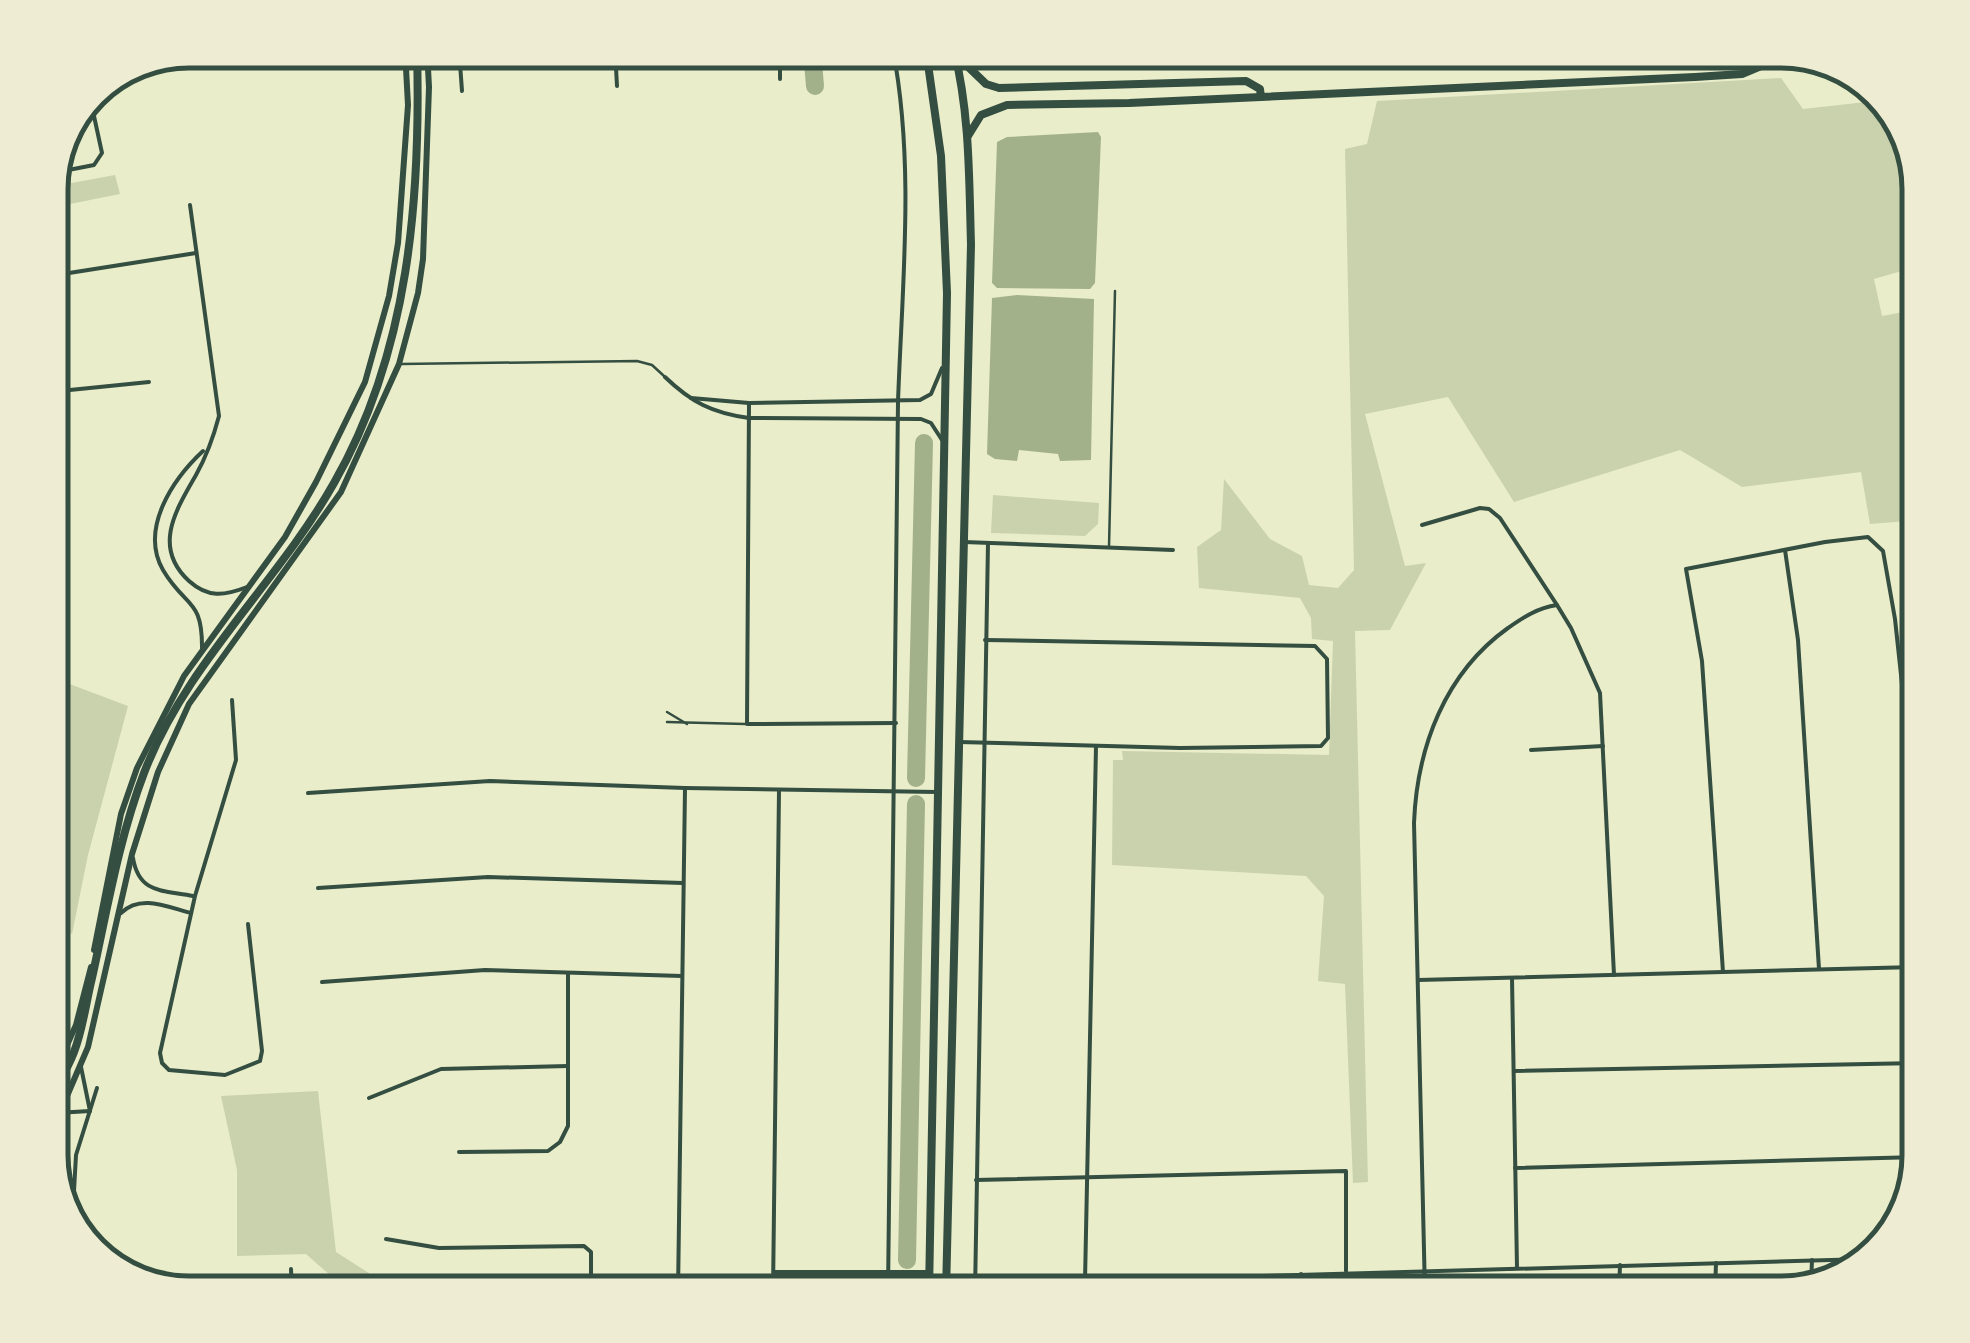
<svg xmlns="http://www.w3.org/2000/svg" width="1970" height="1343" font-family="Signika,sans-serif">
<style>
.green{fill:#cad2ad}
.water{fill:#a3b18a}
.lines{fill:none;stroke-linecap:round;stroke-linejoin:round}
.river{stroke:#a3b18a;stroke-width:18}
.service{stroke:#344e41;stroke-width:2.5}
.minor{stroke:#344e41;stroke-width:4}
.secondary{stroke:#344e41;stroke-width:6}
.trunk{stroke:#344e41;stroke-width:8}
.motorway{stroke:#344e41;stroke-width:8}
.rim{fill:none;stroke:#344e41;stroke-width:5}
</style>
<rect width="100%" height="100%" fill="#e9edc9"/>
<g class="green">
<path d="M1781 78 1803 109 1875 101 1902 121 1919 266 1874 279 1882 316 1920 309V520L1870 524 1861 472 1742 487 1680 450 1514 502 1448 397 1365 414 1405 566 1426 563 1390 630 1355 631 1368 1182 1353 1183 1345 984 1318 981 1324 896 1306 876 1112 865 1113 760H1123L1122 751 1329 755 1333 641 1312 639 1311 618 1300 598 1199 588 1197 547 1221 530 1224 479 1270 539 1302 556 1309 585 1338 588 1354 570 1345 149 1367 144 1377 101Z"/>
<path d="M115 175 120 194 50 208V187Z"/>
<path d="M993 495 1099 503 1098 524 1085 536 991 533Z"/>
<path d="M50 680H59L128 706 88 855 72 934 50 920Z"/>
<path d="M318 1091 336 1252 400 1293H340L339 1283 306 1254 237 1256V1170L221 1096Z"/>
</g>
<g class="water">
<path d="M1098 132 1101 137 1095 283 1090 289 997 288 992 283 997 142 1007 137Z"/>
<path d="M1017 295 1094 299 1091 460 1060 461 1058 454 1019 450 1017 461 995 459 987 454 992 298Z"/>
</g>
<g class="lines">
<g class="river">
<path d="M812 50 815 86"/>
<path d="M916 778 924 443"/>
<path d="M907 1260 916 804"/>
<path d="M907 1293V1282"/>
</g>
<g class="service">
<path d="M401 364 637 361 652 365 664 376"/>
<path d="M1109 547 1115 291"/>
<path d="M667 712 687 724"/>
<path d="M667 722 745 724"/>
</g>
<g class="minor">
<path d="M459 50 462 91"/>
<path d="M615 50 617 86"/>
<path d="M780 50V79"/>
<path d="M53 173 94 165 102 153 89 93"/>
<path d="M190 205 219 416C214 435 206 457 196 475 176 510 152 547 189 581 208 598 224 596 247 587"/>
<path d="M50 276 196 253"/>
<path d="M665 377C691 402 712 413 749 418L921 419 931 423 942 440"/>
<path d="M50 392 149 382"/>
<path d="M691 398 749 403 920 400 931 394 942 368"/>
<path d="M749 403 747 724 896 723"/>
<path d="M1422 525 1480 508 1489 509 1500 518 1557 605C1537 608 1524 617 1508 628 1445 673 1417 747 1414 823L1425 1293"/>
<path d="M964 542 1173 550"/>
<path d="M1785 550 1798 640 1819 969"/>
<path d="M1557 605 1571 628 1600 693 1614 975"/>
<path d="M202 651C203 597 186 609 163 570 139 528 174 478 203 451"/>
<path d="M232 700 236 760 195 896 160 1053 162 1063 169 1070 225 1075 260 1061 262 1051 248 924"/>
<path d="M1905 712 1920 711"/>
<path d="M959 742 1180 748 1321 746 1328 738 1327 659 1315 646 985 640"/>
<path d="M1531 750 1603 746"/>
<path d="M308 793 490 781 685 788 937 792"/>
<path d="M1910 813H1920"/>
<path d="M133 858C139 894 163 890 193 896"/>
<path d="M318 888 488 877 683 883"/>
<path d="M121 913C141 894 167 907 191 913"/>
<path d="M1723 972 1702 661 1686 569 1825 542 1868 537 1883 551 1895 619 1905 712 1919 1012 1918 1161"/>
<path d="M1512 978 1517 1268"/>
<path d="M1418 980 1916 967"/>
<path d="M322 982 485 970 682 976"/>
<path d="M81 1067 90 1111"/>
<path d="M1514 1071 1919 1063"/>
<path d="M369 1098 441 1069 568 1066"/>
<path d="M56 1113 90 1111"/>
<path d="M459 1152 548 1151 560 1142 568 1126V973"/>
<path d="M1515 1168 1919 1157"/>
<path d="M976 1180 1346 1171V1271"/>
<path d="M72 1227 76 1155 97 1088"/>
<path d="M386 1239 439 1248 584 1246 591 1252V1293"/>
<path d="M291 1269 292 1293"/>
<path d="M774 1272H929"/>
<path d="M1301 1274V1293"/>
<path d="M1085 1281 1096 746"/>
<path d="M946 1285 1866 1259"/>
<path d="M1811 1286 1812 1260"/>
<path d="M678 1293 685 788"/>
<path d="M773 1293 779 790"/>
<path d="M888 1293 898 402C902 286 915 165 893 50"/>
<path d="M975 1293 988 543"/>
<path d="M1103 1293V1280"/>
<path d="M1619 1293 1620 1265"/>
<path d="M1715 1293 1716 1263"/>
</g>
<g class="secondary">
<path d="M94 950 121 814 137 768 184 676 285 537 316 482 365 382 389 296 398 243 408 105 405 50"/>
<path d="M50 1083 76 1025 91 967"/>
<path d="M50 1119 67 1096 88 1047 132 854 158 772 189 704 341 492 399 364 418 293 423 259 429 87 427 50"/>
</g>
<g class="trunk">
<path d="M926 50 941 156 947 293 929 1293"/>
<path d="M1311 50 1817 61"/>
<path d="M957 56 986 84 999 88 1246 81 1260 89 1261 97"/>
<path d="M968 136 981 115 1007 105 1129 103 1695 77 1742 74 1773 61"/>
<path d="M946 1293 971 244C969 179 970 114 954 50"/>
</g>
<path class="motorway" d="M50 1099C58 1084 68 1068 74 1052 83 1029 86 1002 92 978 107 910 119 838 144 773 186 663 277 584 334 483 409 352 421 198 417 50"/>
</g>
<path d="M0 0H1970V1343H0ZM189 68H1781A121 121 0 0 1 1902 189V1155A121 121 0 0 1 1781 1276H189A121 121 0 0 1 68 1155V189A121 121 0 0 1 189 68Z" fill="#eeecd3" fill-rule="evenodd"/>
<path class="rim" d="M189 68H1781A121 121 0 0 1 1902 189V1155A121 121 0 0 1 1781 1276H189A121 121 0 0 1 68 1155V189A121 121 0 0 1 189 68Z"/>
</svg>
